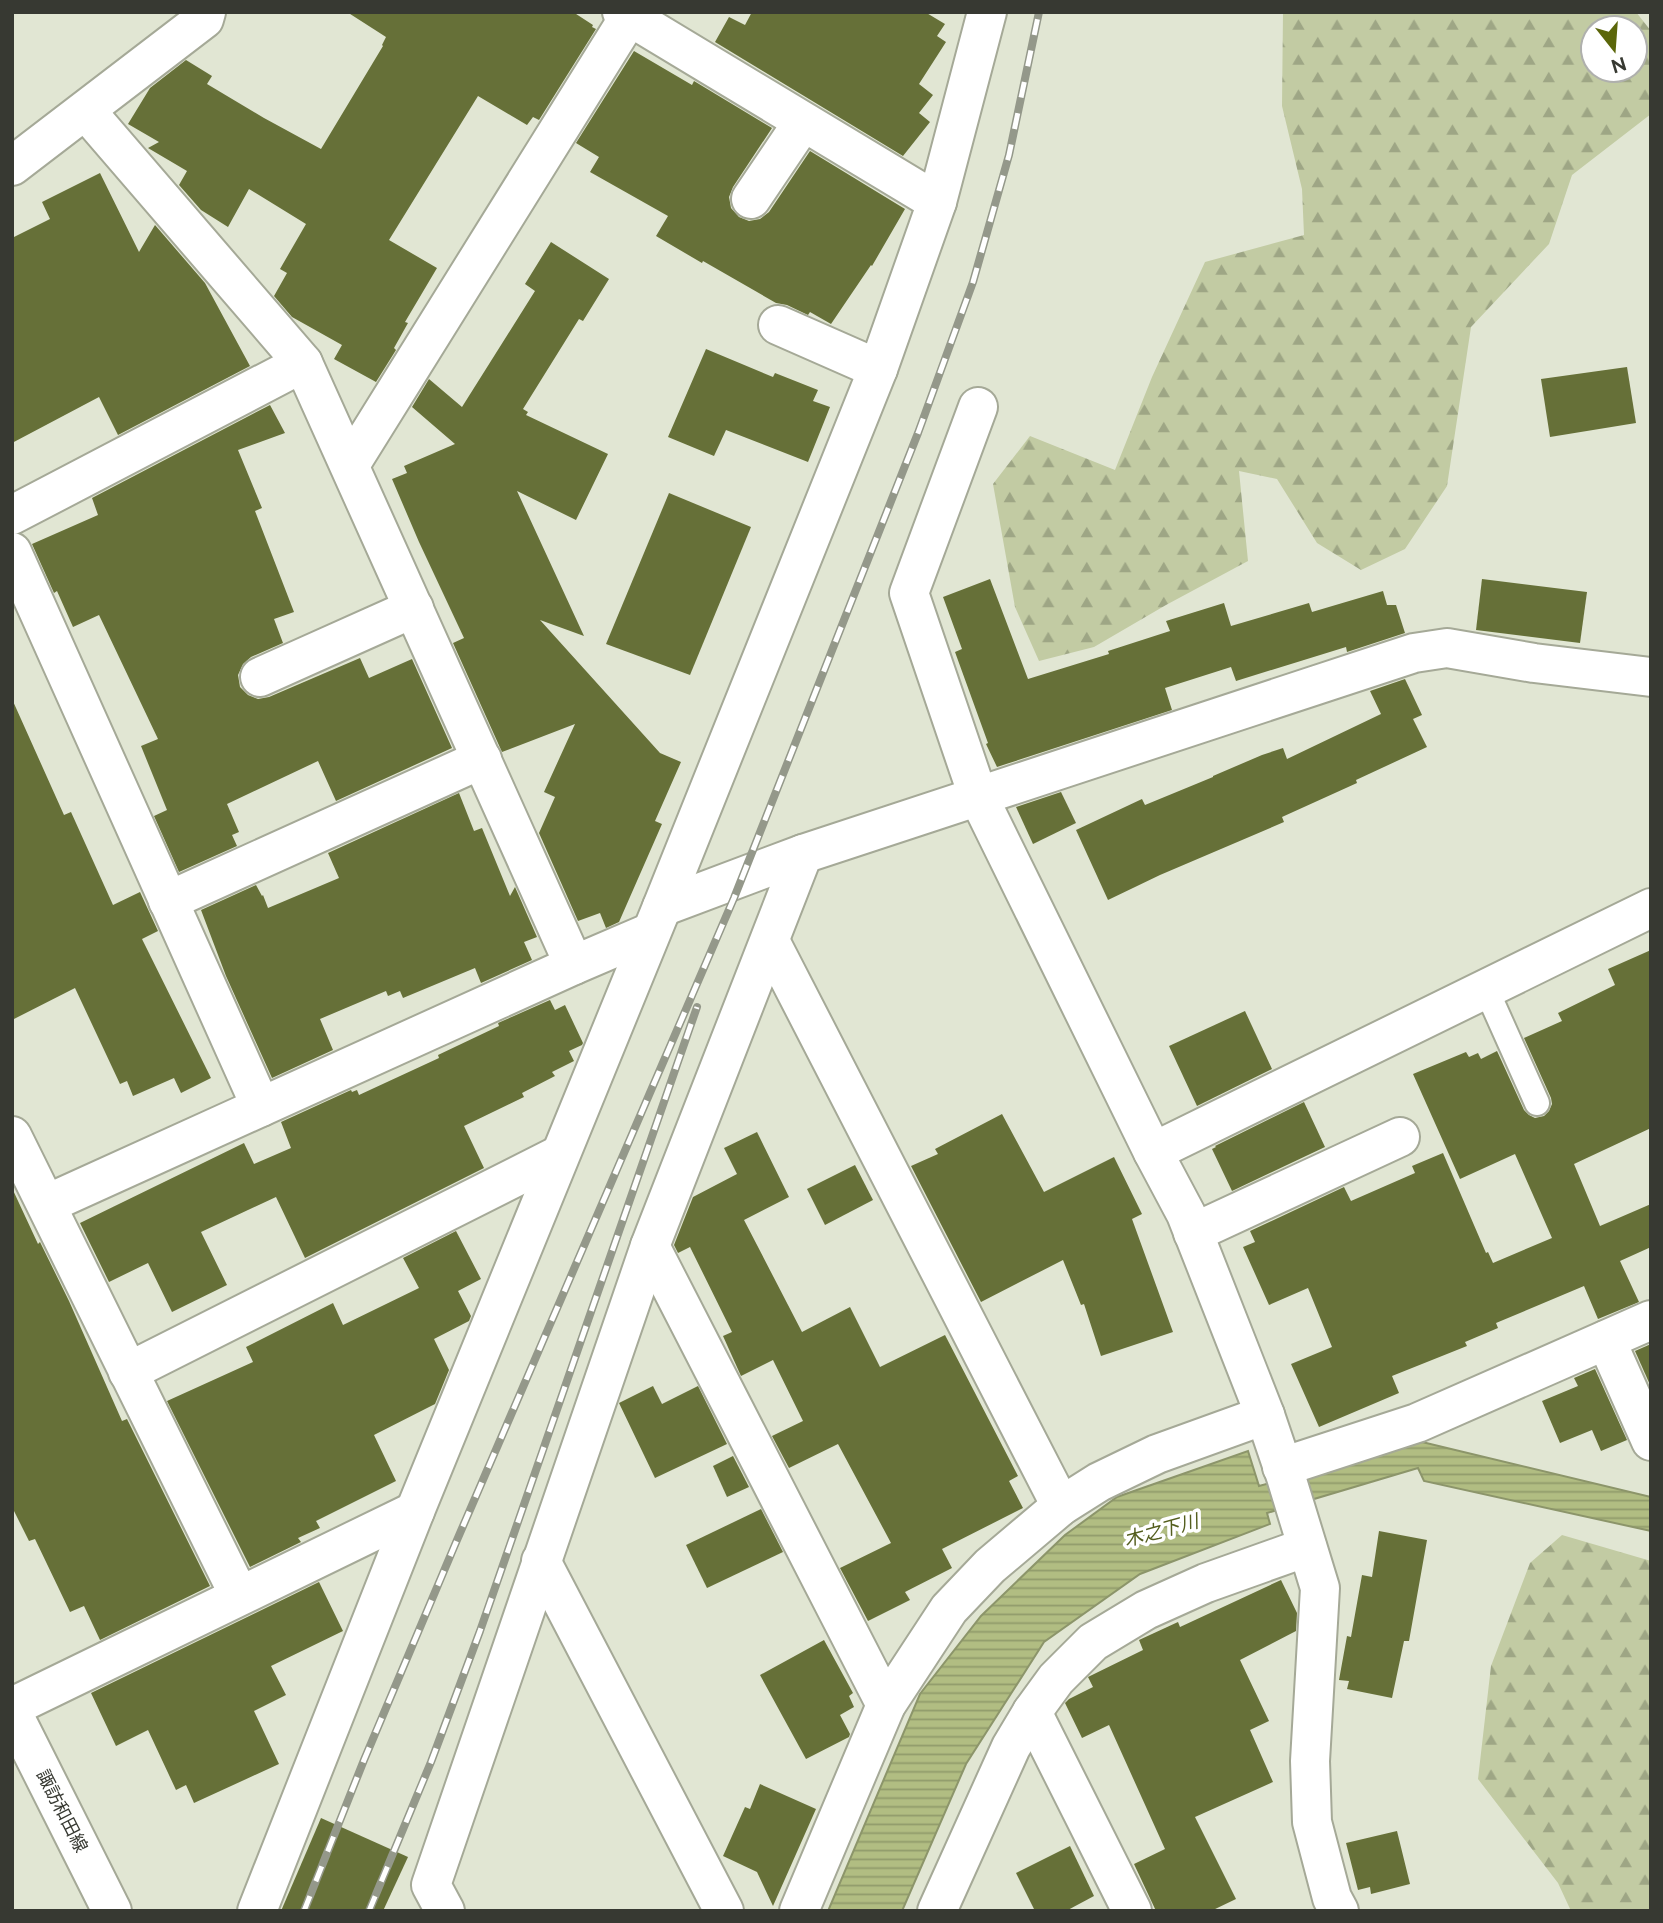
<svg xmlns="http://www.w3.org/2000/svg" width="1663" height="1923" font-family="Raleway,'Noto Sans JP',sans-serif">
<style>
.forest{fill:url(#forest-firs);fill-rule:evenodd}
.water{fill:url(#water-rules);stroke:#8c956a;stroke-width:2}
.building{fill:#667038}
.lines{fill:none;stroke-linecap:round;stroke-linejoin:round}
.service-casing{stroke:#a5a997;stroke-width:28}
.minor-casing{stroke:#a5a997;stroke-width:42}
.tertiary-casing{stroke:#a5a997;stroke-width:42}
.service{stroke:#fff;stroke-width:24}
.minor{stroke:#fff;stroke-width:38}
.tertiary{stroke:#fff;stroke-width:38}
.rail-casing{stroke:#94988a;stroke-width:8}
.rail{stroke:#fff;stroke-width:5;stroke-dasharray:16;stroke-linecap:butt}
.labels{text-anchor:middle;stroke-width:7;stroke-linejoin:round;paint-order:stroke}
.street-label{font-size:18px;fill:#373932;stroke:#fff}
.water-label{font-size:19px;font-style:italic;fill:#545e1e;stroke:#fff}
</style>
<defs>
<pattern id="forest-firs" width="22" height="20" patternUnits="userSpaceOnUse" patternTransform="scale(1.75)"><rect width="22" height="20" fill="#c2cba3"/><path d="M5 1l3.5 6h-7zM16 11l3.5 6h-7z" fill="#9ea685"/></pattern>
<pattern id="water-rules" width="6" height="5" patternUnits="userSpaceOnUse" patternTransform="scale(1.75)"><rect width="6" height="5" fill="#b1bd82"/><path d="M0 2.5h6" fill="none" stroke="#919b6b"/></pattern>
</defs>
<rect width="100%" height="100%" fill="#e1e6d3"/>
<g class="forest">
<path d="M1283 12H1636L1651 31V114L1572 175 1549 244 1471 327 1447 486 1405 549 1361 570 1317 543 1277 479 1239 471 1248 561 1166 605 1094 647 1039 661 1015 607 993 484 1030 436 1115 470 1152 377 1205 262 1304 235 1302 189 1282 106ZM1593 28H1635V70H1593Z"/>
<path d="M1562 1535 1651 1561V1911H1571L1558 1883 1478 1779 1491 1666 1530 1563Z"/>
</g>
<path class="water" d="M1422 1442 1651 1497V1531L1424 1481 1418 1468 1267 1513 1270 1524 1140 1574 1044 1642 966 1764 902 1911H828L920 1694 981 1616 1065 1535 1117 1497 1248 1451 1259 1486Z"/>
<g class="building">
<path d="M347 12H573L593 25 592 27 596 29 539 120 533 117 527 125 478 96 389 240 437 268 405 322 408 323 394 348 396 350 376 382 334 359 342 345 292 317 274 296 287 273 280 269 306 224 249 189 228 227 201 210 179 185 187 171 148 148 159 142 128 124 150 88 186 60 212 76 207 84 264 118 321 149 383 46 382 45 386 37Z"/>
<path d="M752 12H925L945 24 937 36 946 42 919 84 933 95 919 113 930 122 903 156 715 42 729 17 745 25Z"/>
<path d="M634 51 692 85 694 81 772 128 733 187 729 197 731 208 739 217 749 221 760 219 769 212 810 151 905 209 872 266 871 265 831 324 810 312 808 315 787 305 776 303 703 261 702 263 656 236 668 216 590 172 599 157 576 143Z"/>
<path d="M100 173 139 252 155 225 205 283 250 366 118 435 99 397 12 443V238L50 219 42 202Z"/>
<path d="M551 242 609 279 583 321 579 319 523 409 528 412 526 415 608 454 576 520 517 491 584 636 540 620 660 753 681 762 655 821 662 824 619 922 606 928 600 913 578 921 539 833 555 797 544 792 575 724 502 752 453 643 464 638 419 542 392 479 407 473 404 466 455 444 412 407 429 379 462 407 535 291 525 284Z"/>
<path d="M706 349 773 377 775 373 818 390 813 401 830 407 808 462 726 430 714 456 668 437Z"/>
<path d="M1627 367 1636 423 1550 437 1541 379Z"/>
<path d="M270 405 285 433 238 450 262 508 255 511 294 612 274 619 283 643 251 657 243 664 238 675 240 687 248 695 258 699 269 697 360 658 369 678 412 659 452 748 336 801 318 761 227 804 239 832 232 835 237 846 179 872 154 816 167 810 141 746 158 739 99 615 73 627 57 591 54 593 32 544 98 515 92 498Z"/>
<path d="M669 493 751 527 690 675 606 644Z"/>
<path d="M990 579 1028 679 1109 654 1108 651 1170 631 1166 621 1224 603 1231 626 1309 603 1312 612 1383 591 1387 605H1396L1405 633 1347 652 1346 647 1236 681 1231 667 1165 688 1172 710 997 767 986 744 988 743 955 652 962 649 943 597Z"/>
<path d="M1482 579 1587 592 1580 643 1476 630Z"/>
<path d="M1405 679 1422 715 1413 719 1427 747 1356 780 1357 783 1282 817 1284 822 1160 875 1108 900 1076 830 1142 799 1145 805 1213 777V776L1262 755 1283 748 1287 759 1381 714 1370 691Z"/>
<path d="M12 699 64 815 71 812 113 905 140 892 158 931 142 939 211 1078 181 1093 174 1078 133 1096 127 1081 120 1084 75 988 12 1020Z"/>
<path d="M1061 792 1076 823 1033 844 1016 807Z"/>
<path d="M459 793 474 831 482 828 510 896 515 887 537 937 524 942 532 960 481 983 475 968 403 998 400 991 388 996 386 991 320 1019 333 1050 272 1078 226 976 201 910 256 885 262 896 263 895 268 908 339 878 328 853Z"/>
<path d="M1651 950V1128L1574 1164 1600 1226 1651 1204V1247L1620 1261 1639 1302 1598 1319 1584 1286 1496 1323 1498 1328 1465 1342 1467 1346 1392 1376 1399 1393 1319 1427 1291 1364 1332 1347 1308 1288 1269 1305 1243 1247 1255 1242 1250 1231 1344 1187 1351 1201 1415 1173 1412 1166 1443 1153 1486 1253 1488 1252 1493 1263 1552 1238 1515 1154 1460 1179 1413 1074 1466 1052 1469 1057 1478 1053 1481 1059 1497 1051 1524 1110 1529 1115 1535 1118 1544 1116 1549 1111 1552 1104 1551 1098 1524 1038 1562 1021 1558 1013 1615 985 1608 969Z"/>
<path d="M550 1000 555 1010 565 1005 583 1043 582 1045 569 1051 574 1061 552 1072 555 1076 522 1093 524 1097 464 1126 484 1168 305 1258 276 1197 201 1232 227 1285 172 1312 148 1263 109 1282 80 1223 244 1143 254 1164 291 1148 281 1122 351 1090 352 1092 357 1090 359 1095 439 1058 438 1055 499 1026 498 1023Z"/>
<path d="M1245 1011 1272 1069 1197 1106 1169 1046Z"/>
<path d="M1304 1102 1325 1147 1232 1191 1212 1149 1216 1147 1215 1146Z"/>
<path d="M1002 1114 1044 1192 1114 1157 1142 1214 1132 1219 1173 1332 1101 1356 1084 1304 1081 1305 1063 1260 981 1302 911 1166 938 1154 935 1149Z"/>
<path d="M757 1132 789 1197 744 1220 802 1332 850 1307 880 1367 945 1335 1018 1476 1009 1481 1023 1508 942 1549 952 1568 905 1592 910 1600 868 1621 840 1568 891 1543 838 1444 789 1468 772 1436 803 1421 773 1360 741 1376 723 1336 732 1332 690 1247 678 1253 674 1245 693 1197 737 1174 724 1148Z"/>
<path d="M855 1165 873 1200 825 1225 807 1189Z"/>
<path d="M12 1188 38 1244 40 1242 69 1301 122 1421 127 1419 210 1586 100 1640 84 1606 70 1612 35 1539 29 1541 12 1507Z"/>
<path d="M456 1231 481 1279 458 1291 471 1316 469 1321 434 1339 449 1370 435 1404 374 1435 396 1481 316 1521 320 1528 298 1538 301 1542 250 1567 167 1401 253 1362 246 1347 333 1303 343 1325 419 1288 403 1258Z"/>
<path d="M1651 1344V1387L1635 1351Z"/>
<path d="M1595 1369 1627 1440 1601 1451 1592 1430 1560 1443 1542 1401 1578 1386 1574 1378Z"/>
<path d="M653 1386 662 1404 698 1386 727 1444 655 1478 619 1403Z"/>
<path d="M733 1456 749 1487 727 1497 713 1466Z"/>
<path d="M761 1509 783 1552 707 1588 686 1545Z"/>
<path d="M1379 1531 1427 1540 1409 1641H1404L1392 1698 1347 1689 1349 1681 1339 1680 1347 1636 1351 1637 1362 1575 1372 1577Z"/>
<path d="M1281 1580 1297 1613 1296 1631 1240 1660 1269 1721 1250 1730 1273 1782 1195 1817 1236 1899 1211 1911H1156L1134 1864 1165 1849 1109 1725 1082 1738 1065 1703 1069 1699 1093 1687 1088 1677 1090 1676 1143 1650 1139 1640 1178 1622 1180 1627Z"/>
<path d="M319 1582 343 1631 271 1666 286 1695 254 1711 279 1764 194 1803 186 1785 176 1790 148 1730 116 1746 91 1693Z"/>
<path d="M824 1640 853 1693 849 1696 854 1707 840 1715 850 1734 849 1737 806 1759 760 1675Z"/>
<path d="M760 1784 816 1809 773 1906 757 1872 723 1856 745 1807 750 1809Z"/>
<path d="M321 1818 408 1857 383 1911H281Z"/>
<path d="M1397 1831 1410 1884 1371 1894 1370 1887 1358 1890 1346 1843Z"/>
<path d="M1070 1846 1094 1896 1066 1911H1035L1016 1873Z"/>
</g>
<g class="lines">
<defs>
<path id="service" d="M1486 989 1537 1103"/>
<g id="minor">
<path d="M622 12 937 202"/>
<path d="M86 111 303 363 574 965"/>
<path d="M12 166 204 19 206 12"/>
<path d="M751 199 803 122"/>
<path d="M778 325 878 369"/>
<path d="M978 407 909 593 978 796 1153 1152 1186 1214 1265 1415 1286 1477 1320 1588 1310 1761 1312 1822 1332 1898 1339 1911"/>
<path d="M350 465 629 17"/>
<path d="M12 515 303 363"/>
<path d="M12 552 261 1107"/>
<path d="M260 677 414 608"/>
<path d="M168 901 482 759"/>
<path d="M662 907 803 854"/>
<path d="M770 941 1061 1506"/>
<path d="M12 1136 239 1595"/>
<path d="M1153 1152 1651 908"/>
<path d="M47 1204 574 965 651 932"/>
<path d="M1193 1233 1400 1137"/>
<path d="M650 1246 886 1705"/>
<path d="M1606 1340 1651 1441"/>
<path d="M128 1372 559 1155"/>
<path d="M1282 1467 1417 1423 1651 1320"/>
<path d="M541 1561 724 1911"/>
<path d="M12 1707 415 1511"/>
<path d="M1032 1712 1132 1911"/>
<path d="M257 1911 415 1511 662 907 878 369 937 202 987 12"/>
<path d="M445 1911 431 1885 650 1246 803 854 1414 653 1447 648 1534 663 1651 677"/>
<path d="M799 1911 886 1705 949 1609 990 1566 1061 1506 1099 1482 1157 1454 1265 1415"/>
<path d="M937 1911 1011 1747 1032 1712 1056 1679 1093 1642 1146 1610 1206 1583 1307 1547"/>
</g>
<path id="tertiary" d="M12 1712 112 1911"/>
</defs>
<use href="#service" class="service-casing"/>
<use href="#minor" class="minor-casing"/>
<use href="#tertiary" class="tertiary-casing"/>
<use href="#service" class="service"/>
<use href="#minor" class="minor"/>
<use href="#tertiary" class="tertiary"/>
<defs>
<g id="rail">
<path d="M304 1911 364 1760 457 1540 734 898 918 433 973 282 1009 155 1039 12"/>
<path d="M369 1911 431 1762 480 1631 697 1007"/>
</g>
</defs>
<use href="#rail" class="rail-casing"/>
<use href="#rail" class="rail"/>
</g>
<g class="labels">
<g class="street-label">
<text transform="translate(62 1811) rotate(63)" y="6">諏訪和田線</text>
</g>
<g class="water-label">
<text transform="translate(1161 1530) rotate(-15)" y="7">木之下川</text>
</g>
</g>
<rect width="1663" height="1923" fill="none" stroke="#373932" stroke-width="28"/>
<g transform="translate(1614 49) rotate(163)"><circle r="33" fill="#ffffff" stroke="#afb0ad" stroke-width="2"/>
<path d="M0-5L12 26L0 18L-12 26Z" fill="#5b660a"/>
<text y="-10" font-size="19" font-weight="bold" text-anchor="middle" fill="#373932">N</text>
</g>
</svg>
